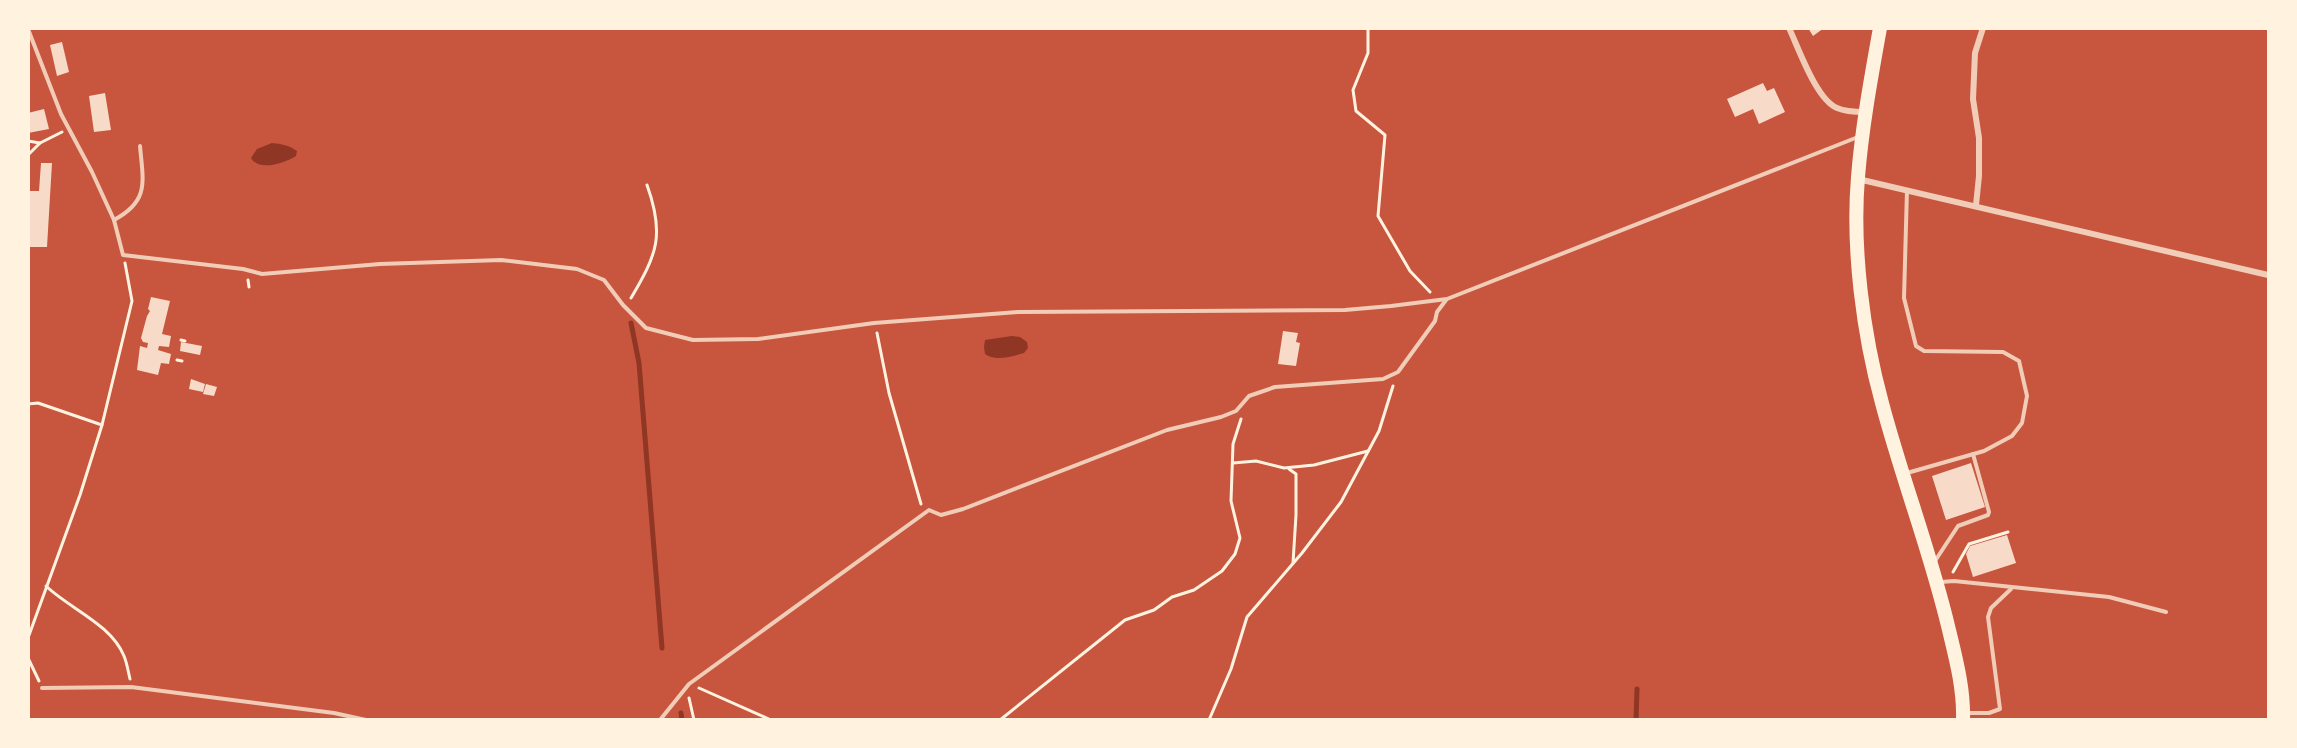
<svg xmlns="http://www.w3.org/2000/svg" width="2297" height="748" font-family="Spectral,serif">
<style>
.water{fill:#8f3625}
.lines{fill:none;stroke-linecap:round;stroke-linejoin:round}
.stream{stroke:#8f3625;stroke-width:5}
.building{fill:#f7dbc8}
.path{stroke:#fff3e0;stroke-width:3}
.service{stroke:#f1ccb7;stroke-width:4}
.minor{stroke:#f1ccb7;stroke-width:6}
.primary{stroke:#fff3e0;stroke-width:14}
</style>
<rect width="100%" height="100%" fill="#c8553d"/>
<g class="water">
<path d="M272 143C282 144 288 145 297 151L296 156C285 163 259 172 251 158L257 149Z"/>
<path d="M1012 336 1020 337 1027 342 1028 348 1024 353C1013 356 995 362 985 354L984 347 985 340Z"/>
</g>
<g class="lines">
<g class="stream">
<path d="M631 323 639 363 662 648"/>
<path d="M681 713 682 720"/>
<path d="M1636 720 1637 689"/>
</g>
</g>
<g class="building">
<path d="M1808 28H1824L1813 36Z"/>
<path d="M62 42 69 72 57 76 50 45Z"/>
<path d="M1763 83 1767 91 1774 88 1785 112 1759 124 1753 109 1735 117 1727 99Z"/>
<path d="M105 93 111 130 94 132 89 96Z"/>
<path d="M44 109 49 129 28 133V113Z"/>
<path d="M41 163H52L47 247H28V191H39Z"/>
<path d="M151 297 170 301 162 334 171 336 169 347 159 346 158 350 171 354 169 364 161 363 158 375 137 370 140 346 147 348 148 343 143 342 141 338 147 316 150 311 148 309Z"/>
<path d="M1283 331 1298 333 1296 342 1300 343 1296 366 1278 364Z"/>
<path d="M181 342 202 346 200 355 180 351Z"/>
<path d="M191 379 205 384 203 392 189 389Z"/>
<path d="M206 384 217 387 214 396 203 394Z"/>
<path d="M1971 463 1985 507 1946 520 1932 476Z"/>
<path d="M2007 535 2016 563 1973 577 1966 554 1970 546Z"/>
</g>
<g class="lines">
<g class="path">
<path d="M1368 28V53L1353 90 1356 111 1385 135 1378 216 1410 271 1430 292"/>
<path d="M28 141 40 143"/>
<path d="M28 155 40 143 62 132"/>
<path d="M248 280 249 287"/>
<path d="M631 298C657 254 665 235 647 185"/>
<path d="M877 333 889 393 921 504"/>
<path d="M181 340 185 341"/>
<path d="M177 360 182 361"/>
<path d="M28 404 38 403 102 425"/>
<path d="M1233 463 1256 461 1284 468 1314 465 1368 451"/>
<path d="M1289 469 1296 474V515L1293 563"/>
<path d="M1953 572 1969 544 2008 532"/>
<path d="M46 586C70 609 111 624 124 656 127 663 128 671 130 679"/>
<path d="M28 638 80 495 102 425 132 301 125 263"/>
<path d="M28 658 39 681"/>
<path d="M699 688 771 720"/>
<path d="M689 698 694 720"/>
<path d="M1000 720 1125 620 1154 610 1172 597 1194 590 1222 571 1235 554 1240 538 1231 501 1233 444 1241 419"/>
<path d="M1209 720 1231 669 1247 617 1302 553 1341 502 1379 431 1393 386"/>
</g>
<g class="service">
<path d="M28 29 61 114 92 172 114 220 123 255 243 269 262 274 380 264 501 260 577 269 604 280 623 305 646 328 693 340 758 339 874 323 1018 312 1345 310 1391 306 1447 299 1858 137"/>
<path d="M114 220C150 201 143 181 140 146"/>
<path d="M1907 473 1984 451 2012 436 2022 423 2027 396 2019 361 2003 352 1924 351 1916 346 1904 298 1907 190"/>
<path d="M1935 561 1958 526 1988 515 1989 512 1973 454"/>
<path d="M1941 582 1954 581 2109 597 2166 612"/>
<path d="M42 688 131 687 334 713 366 720"/>
<path d="M1967 713H1989L2000 709 1988 617 1991 608 2011 589"/>
<path d="M660 720 689 684 929 510 941 515 963 509 1167 430 1221 417 1236 411 1249 396 1275 387 1383 379 1398 372 1435 321 1437 312 1446 300"/>
</g>
<g class="minor">
<path d="M1789 28C1799 49 1816 99 1837 108 1846 112 1856 112 1865 112"/>
<path d="M1858 179 2268 275"/>
<path d="M1976 205 1979 176V138L1973 99 1975 53 1983 28"/>
</g>
<path class="primary" d="M1880 28C1871 78 1862 127 1858 177 1852 248 1863 334 1882 403 1902 479 1931 553 1949 630 1956 659 1964 689 1963 720"/>
</g>
<rect width="2297" height="748" fill="none" stroke="#fff3e0" stroke-width="60"/>
</svg>
